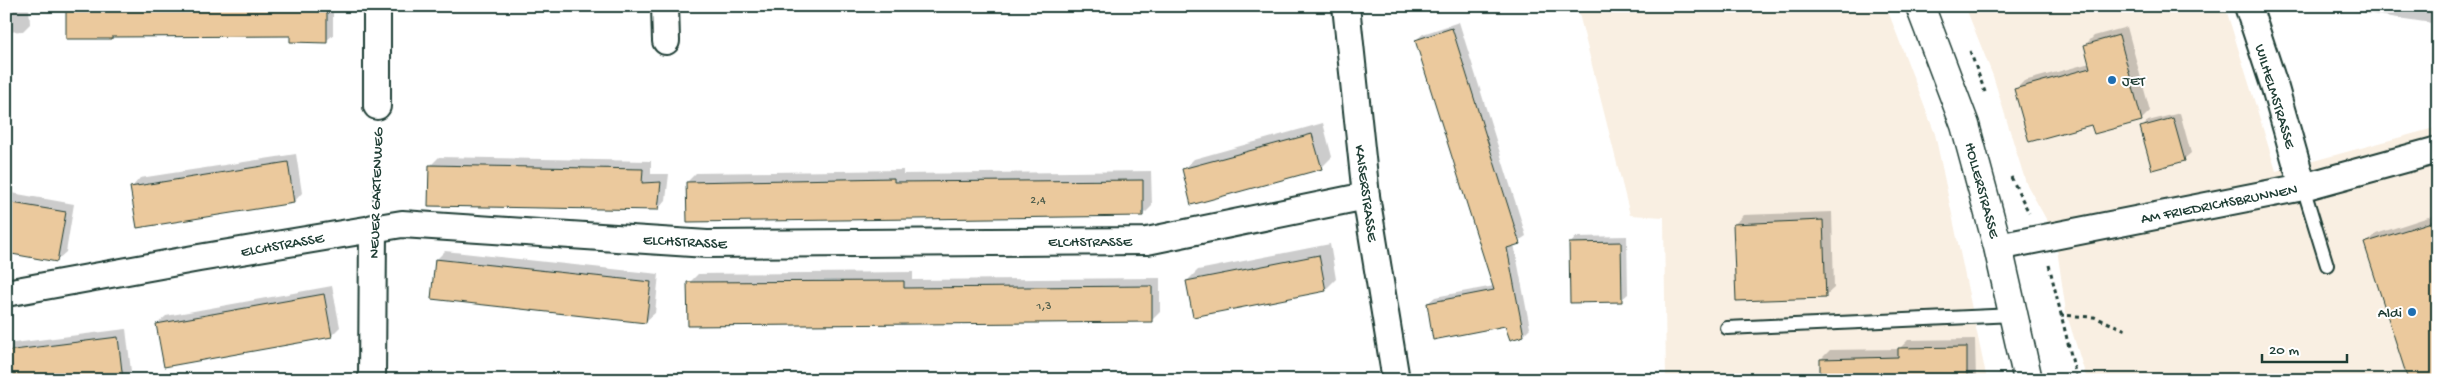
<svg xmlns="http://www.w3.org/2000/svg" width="2444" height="386" font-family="'Gochi Hand',sans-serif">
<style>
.built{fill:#f9efe2}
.shadow{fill:#0003}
.building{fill:#ebc99d;stroke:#1f3d34}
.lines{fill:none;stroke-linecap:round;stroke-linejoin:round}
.service-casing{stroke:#1f3d34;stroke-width:16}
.minor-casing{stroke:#1f3d34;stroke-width:30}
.primary-casing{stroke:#1f3d34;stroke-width:31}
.path{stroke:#1f3d34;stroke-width:3;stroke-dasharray:4 4;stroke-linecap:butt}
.service{stroke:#fff;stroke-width:12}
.minor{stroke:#fff;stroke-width:26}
.primary{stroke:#fff;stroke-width:28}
.poi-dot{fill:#1f6fb2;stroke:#fff;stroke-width:2}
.labels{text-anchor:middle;stroke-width:4;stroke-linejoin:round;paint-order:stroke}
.number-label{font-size:12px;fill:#52604e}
.poi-label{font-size:15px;fill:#1f3d34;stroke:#fff;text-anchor:start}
.street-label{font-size:15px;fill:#1f3d34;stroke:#fff}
</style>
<rect width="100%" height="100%" fill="#fff"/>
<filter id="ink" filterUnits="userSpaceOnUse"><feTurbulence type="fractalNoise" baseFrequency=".02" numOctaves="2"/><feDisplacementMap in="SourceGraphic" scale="10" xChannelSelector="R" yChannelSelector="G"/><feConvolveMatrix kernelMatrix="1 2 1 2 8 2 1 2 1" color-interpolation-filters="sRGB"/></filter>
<g filter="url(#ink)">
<g class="built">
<path d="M1577 6H1886L1935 134 1987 380H1666L1664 217 1630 215Z"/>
<path d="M1965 6H2225L2276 171 2438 127V380H2087L2066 312 2055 235 2026 183 1993 76Z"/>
</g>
<g class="shadow">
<path d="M6 6H29L30 24 23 31 6 32Z"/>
<path d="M68 6H333V35L326 41 291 35H114Z"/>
<path d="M2336 6H2438V24L2345 10Z"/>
<path d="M1459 22 1526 236 1514 244 1530 328 1523 335 1506 325 1428 303 1435 297 1494 286 1416 40 1423 34Z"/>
<path d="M2127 27 2150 111 2141 120 2092 123 2015 90 2024 81 2090 63 2085 45 2094 36Z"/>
<path d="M2180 113 2191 153 2184 159 2142 128 2148 121Z"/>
<path d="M1323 123 1332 157 1321 168 1183 170 1194 159Z"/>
<path d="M296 154 302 193 294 202 132 187 140 178Z"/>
<path d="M439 157 651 161V174H669L666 200 658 209 430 166Z"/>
<path d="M903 170V174L1151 171 1152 206 1143 215 687 182 696 173Z"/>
<path d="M6 192 74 204 66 252 57 260 6 251Z"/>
<path d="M1832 212 1834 288 1825 296 1735 224 1743 215Z"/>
<path d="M2438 214V380L2366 244 2376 234Z"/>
<path d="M1627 236 1628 294 1621 300 1570 244 1576 237Z"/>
<path d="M1330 244 1336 279 1325 290 1187 281 1198 270Z"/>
<path d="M445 251 659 274 655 313 646 321 436 260Z"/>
<path d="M913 272V280L1160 278V312L1151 321 689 283 698 274Z"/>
<path d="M332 286 340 327 331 336 157 324 166 316Z"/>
<path d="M126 329 131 371 123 380H6V344Z"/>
<path d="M1975 339 1976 380H1821V359L1830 350 1899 349 1908 340Z"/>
</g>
<g class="building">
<path d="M66 6H327V43L290 42V36L112 37V39H66Z"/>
<path d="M1452 28 1520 244 1507 248 1524 336 1510 340 1505 326 1433 340 1427 303 1494 290 1415 40Z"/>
<path d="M2119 35 2142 121 2094 134 2091 125 2029 142 2014 89 2090 68 2084 45Z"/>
<path d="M2173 118 2185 161 2152 170 2140 127Z"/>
<path d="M1312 134 1322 169 1191 205 1182 169Z"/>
<path d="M288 162 294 203 137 228 130 187Z"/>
<path d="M429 165 643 169 642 183 661 182 658 210 428 206Z"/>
<path d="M894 178V182L1143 180V216L687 222 686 182Z"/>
<path d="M6 202 66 212 57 262 6 253Z"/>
<path d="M1823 220 1826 298 1736 301 1733 224Z"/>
<path d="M2438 220V380H2408L2364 243Z"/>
<path d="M1621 242 1622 302 1570 303 1569 243Z"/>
<path d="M1319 255 1326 291 1193 317 1186 281Z"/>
<path d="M435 259 651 282 646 323 431 299Z"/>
<path d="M904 281V288L1152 286V322L688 326 687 282Z"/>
<path d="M324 294 332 337 164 367 156 324Z"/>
<path d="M118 337 123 380H6V351Z"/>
<path d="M1967 347V380H1820V359L1898 357V348Z"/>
</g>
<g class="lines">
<defs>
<g id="service">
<path d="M2303 187 2327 265"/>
<path d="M1727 328 2014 315"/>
</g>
<g id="minor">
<path d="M377 6V106"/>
<path d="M665 6 666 41"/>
<path d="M1346 6 1366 196 1396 380"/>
<path d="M2248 6 2275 88 2303 187"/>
<path d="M1998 247 2303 187 2438 150"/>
<path d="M6 293 199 258 402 224 707 244 1147 241 1366 196"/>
<path d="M372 380 373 228"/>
</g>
<path id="primary" d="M1920 6 1965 125 1998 247 2028 380"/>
</defs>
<use href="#service" class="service-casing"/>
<use href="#minor" class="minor-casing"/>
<use href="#primary" class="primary-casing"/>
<g class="path">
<path d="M1970 51 1985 92"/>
<path d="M2011 177 2029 213"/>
<path d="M374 200 377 131"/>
<path d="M2049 265 2077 380"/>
<path d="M2060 315 2094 317 2126 330"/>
</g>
<use href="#service" class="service"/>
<use href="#minor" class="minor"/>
<use href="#primary" class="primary"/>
</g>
</g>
<g class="poi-dot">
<circle cx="2112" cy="80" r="5"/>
<circle cx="2412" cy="312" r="5"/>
</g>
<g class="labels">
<g class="number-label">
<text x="1038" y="203">2,4</text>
<text x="1044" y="309">1,3</text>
</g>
<g class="poi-label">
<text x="2122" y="85">JET</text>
<text x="2402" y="317" text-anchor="end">Aldi</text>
</g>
<g class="street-label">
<text transform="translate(2276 96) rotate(73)" y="5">WILHELMSTRASSE</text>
<text transform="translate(1983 190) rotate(75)" y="5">HOLLERSTRASSE</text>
<text transform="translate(375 193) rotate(-88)" y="5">NEUER GARTENWEG</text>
<text transform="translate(1367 193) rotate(82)" y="5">KAISERSTRASSE</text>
<text transform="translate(2219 203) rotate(-11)" y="5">AM FRIEDRICHSBRUNNEN</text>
<text transform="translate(685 241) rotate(3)" y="5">ELCHSTRASSE</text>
<text x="1090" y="246">ELCHSTRASSE</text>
<text transform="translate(282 244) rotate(-10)" y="5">ELCHSTRASSE</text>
</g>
</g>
<rect width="2444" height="386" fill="none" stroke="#fff" stroke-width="25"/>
<rect x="12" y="12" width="2419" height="361" fill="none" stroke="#1f3d34" stroke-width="2" filter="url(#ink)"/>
<path d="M2262 354v8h85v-8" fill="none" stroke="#1f3d34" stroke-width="2.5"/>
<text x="2269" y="354" font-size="15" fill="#1f3d34" stroke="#ffffff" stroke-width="4" paint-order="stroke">20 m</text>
</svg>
